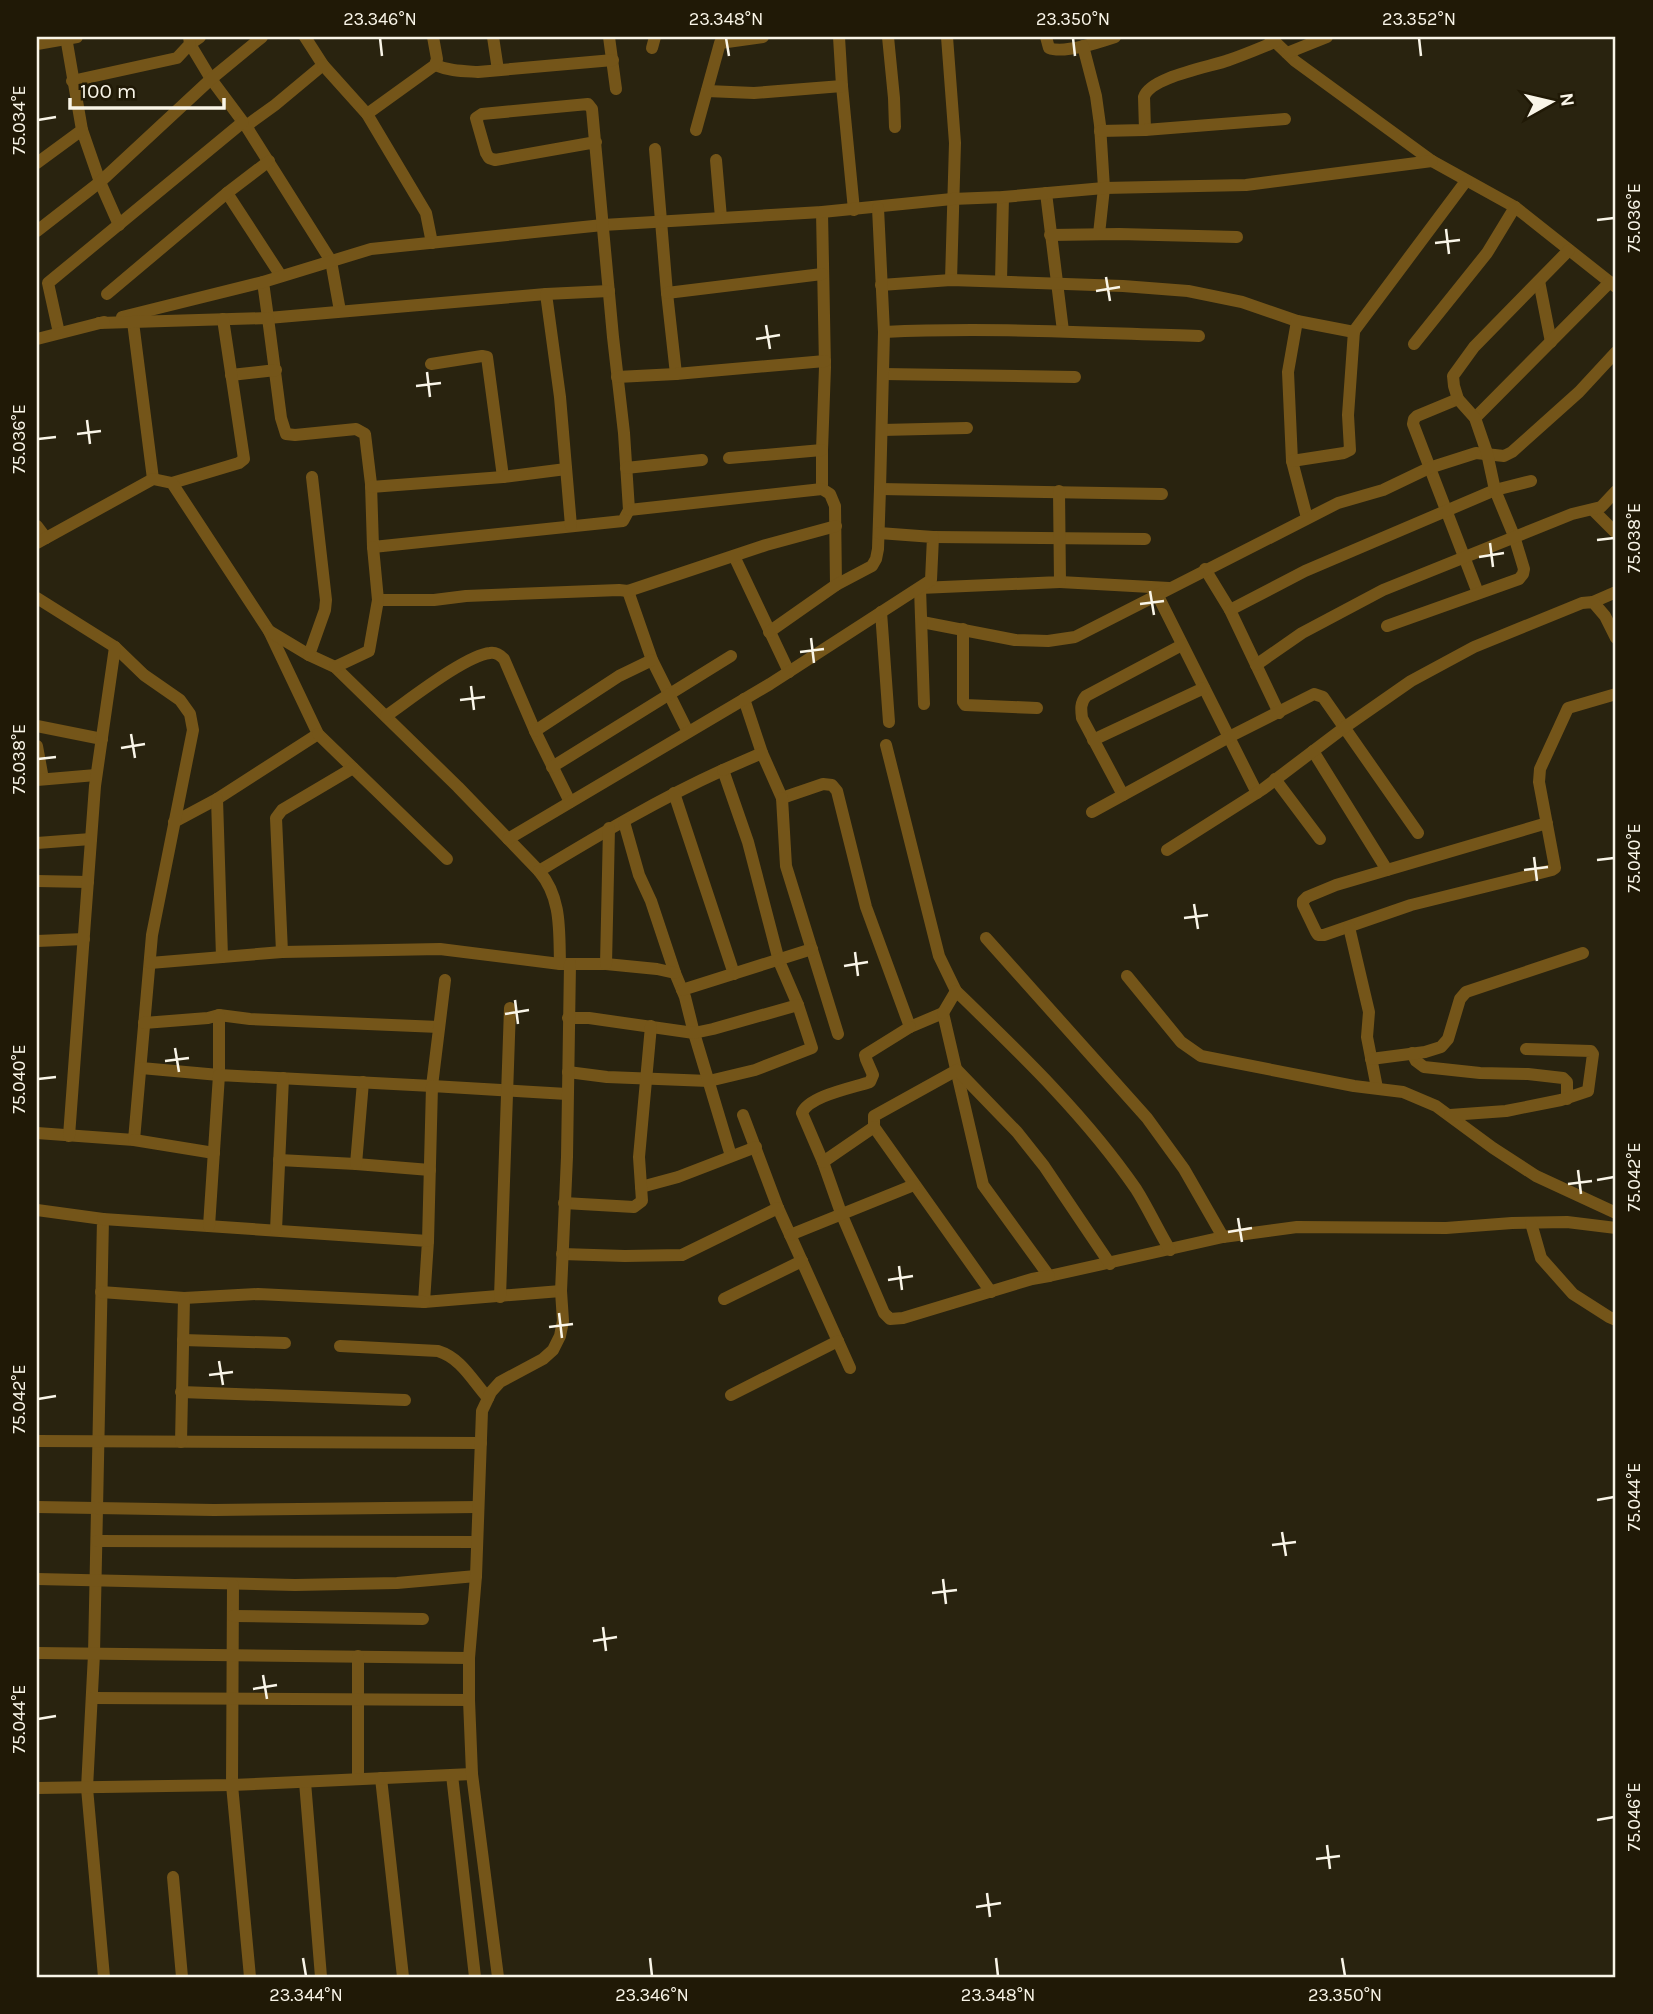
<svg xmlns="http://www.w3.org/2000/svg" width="1653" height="2014" font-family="Karla,sans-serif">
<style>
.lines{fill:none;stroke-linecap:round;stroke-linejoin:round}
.minor{stroke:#745519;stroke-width:12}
.ticks{fill:none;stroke:#f9f5e8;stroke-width:2.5}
.neatline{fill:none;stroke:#f9f5e8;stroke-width:2.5}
.ticks-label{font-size:18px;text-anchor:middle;fill:#f9f5e8}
</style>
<rect width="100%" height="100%" fill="#29230f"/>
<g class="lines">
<g class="minor">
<path d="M200 37 190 44 211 79 246 126"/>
<path d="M305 37 323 65 275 105 246 126 331 261 340 311"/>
<path d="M493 37 498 70"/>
<path d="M609 37 616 89"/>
<path d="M839 37 842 86 854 210"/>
<path d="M888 37 894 98 895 127"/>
<path d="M947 37 955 143 951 280"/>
<path d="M1046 37 1049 48C1064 54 1100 42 1115 37"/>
<path d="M1270 37 1295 61 1432 161 1515 207 1616 287"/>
<path d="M37 44 77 37"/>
<path d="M1083 46 1096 96 1100 125 1104 188 1099 234"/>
<path d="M652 48 655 37"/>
<path d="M1287 53 1327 37"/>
<path d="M323 65 367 114 426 213 432 243"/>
<path d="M435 65C449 71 463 71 478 72L613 60"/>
<path d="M72 81 177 58 190 44 189 37"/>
<path d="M707 91 754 93 842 86"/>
<path d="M367 114 435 65 437 59 433 37"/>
<path d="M82 130 100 182 119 225"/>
<path d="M696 130 720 43 763 37"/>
<path d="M1145 130 1144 97C1150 77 1210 67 1229 60 1244 55 1260 48 1275 42"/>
<path d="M1100 131 1145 130 1285 119"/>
<path d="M655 149 667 293 676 374"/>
<path d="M716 160 721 218"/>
<path d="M37 163 82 130 66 37"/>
<path d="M227 193 281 276"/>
<path d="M1046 193 1063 331"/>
<path d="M822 212 825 367 822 450V489"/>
<path d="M37 231 100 182 211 79 262 37"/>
<path d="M1050 235 1119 234 1237 237"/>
<path d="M1001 281 1003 197"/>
<path d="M1539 281 1551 342"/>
<path d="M263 282 268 318 546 294"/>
<path d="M881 285 951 280 1123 286 1188 291 1242 302 1297 321 1354 332"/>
<path d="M667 293 822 274"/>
<path d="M107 294 227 193 269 161"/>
<path d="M122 317 263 282 371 249 603 225 822 212 952 199 1003 197 1104 188 1246 185 1432 161"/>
<path d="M1297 321 1288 372 1292 461 1307 518"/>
<path d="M133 322 153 479"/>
<path d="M99 323 268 318 281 418 286 434 295 435 356 429 365 434 371 484 373 547 623 521 629 510 624 433 613 337 592 109 588 104 482 114 476 118 486 153 489 158 495 160 596 142"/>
<path d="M884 332C989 327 1094 333 1199 336"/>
<path d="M59 333 48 283 243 122"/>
<path d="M37 339 104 322"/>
<path d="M1414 344 1487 253 1515 207"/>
<path d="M431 364 482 356 487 357 503 477"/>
<path d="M883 374 1075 377"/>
<path d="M231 375 276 370"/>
<path d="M617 377 676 374 825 361"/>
<path d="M1458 399 1417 416 1414 419 1413 424 1478 593"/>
<path d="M1475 418 1610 282"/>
<path d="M882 430 967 428"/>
<path d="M729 458 822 450"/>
<path d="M1292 461 1344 453 1350 450 1348 415 1354 331 1466 181"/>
<path d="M626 468 702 460"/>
<path d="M172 483 239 463 244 459 223 319"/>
<path d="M371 487 503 477 566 469"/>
<path d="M880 489 1162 494"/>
<path d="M629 510 822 489 830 494 835 506 836 585"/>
<path d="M1593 510 1616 533"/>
<path d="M37 526 46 538"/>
<path d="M571 526 560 397 546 294 609 291"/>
<path d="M933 537 1145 539"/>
<path d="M37 543 153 479 172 483 269 631 318 734 217 799 174 822"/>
<path d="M734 556 789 672"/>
<path d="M1205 569 1230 610 1279 713"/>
<path d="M1060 582 1169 588"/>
<path d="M628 591 652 660 688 732"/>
<path d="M1157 594 1257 793"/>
<path d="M37 598 115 647 144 675 180 700 190 714 193 730 152 935 134 1140 37 1133"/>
<path d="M378 600H434L466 596 619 590 628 591 766 545 836 526"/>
<path d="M1593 602 1616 592"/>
<path d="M1230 610 1305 571 1495 490 1531 481"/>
<path d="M881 612 889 722"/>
<path d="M922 622 1015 640 1048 641 1075 637 1338 503 1383 490 1429 468 1476 453 1504 456 1512 452 1579 392 1616 352"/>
<path d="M1387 626 1519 579 1523 574 1524 569 1514 536 1495 490 1487 453 1475 418 1458 399 1454 386 1453 376 1474 347 1569 250"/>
<path d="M963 629V702L965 705 1037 708"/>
<path d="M269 631 309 655 335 667 458 787 539 871C599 835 659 799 723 770L748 842 779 961 798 1005 812 1048 755 1070 709 1081 607 1077 568 1072"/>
<path d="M769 632 836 585 872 566 876 559 878 549 880 489 884 332 878 208"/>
<path d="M309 655 325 610 326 600 312 477"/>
<path d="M1256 665 1302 633 1383 590 1572 514 1601 507 1616 491"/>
<path d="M335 667 369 651 378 600 373 547"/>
<path d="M744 699 762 753"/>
<path d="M924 704 920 588 1060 582 1059 491"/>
<path d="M386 716C408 701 466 655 490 653 496 652 500 655 504 659L535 731 570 802"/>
<path d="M37 726 102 739"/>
<path d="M535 731 619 676 652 660"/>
<path d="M318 734 447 859"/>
<path d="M1093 740 1204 688"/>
<path d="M886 745 939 956 956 991"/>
<path d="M37 746 43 779"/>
<path d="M1313 751 1387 870"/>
<path d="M552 767 731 656"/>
<path d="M723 770 762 753 782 798 823 784 832 785 837 791 866 907 910 1027 943 1013 983 1185 1049 1276 1223 1237 1297 1227 1446 1228 1512 1223 1567 1222 1616 1228"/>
<path d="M1275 779 1320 839"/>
<path d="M37 780 96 775"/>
<path d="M674 793 734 974"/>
<path d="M1123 795 1082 718C1081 710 1080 703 1086 696L1182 645"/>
<path d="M782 798 786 866 838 1034"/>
<path d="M217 799 222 957"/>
<path d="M1092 812 1229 737 1314 694 1323 697 1418 833"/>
<path d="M624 822 639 875 651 901 675 973 685 997 694 1033 731 1156"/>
<path d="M1547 823 1336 885 1307 897 1303 901V905L1316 932 1318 935H1324L1411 905 1552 870 1555 868 1554 862 1539 782 1540 769 1568 708 1616 694"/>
<path d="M508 839 770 684 931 580 933 537 879 533"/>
<path d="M37 843 91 839"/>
<path d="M1167 850 1263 789 1345 727 1411 681 1474 647 1582 603 1593 602 1605 616 1616 638"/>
<path d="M539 871C562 898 559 931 560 964"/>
<path d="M37 881 88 882"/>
<path d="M1349 927 1369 1012 1367 1037 1377 1088"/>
<path d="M986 938 1147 1118 1184 1169 1223 1237"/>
<path d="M37 941 84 939"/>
<path d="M282 952 276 818 282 810 353 768"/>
<path d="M150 963 282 952 440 949 560 964H606L657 969 675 973"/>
<path d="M606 964 609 828"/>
<path d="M1127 976 1181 1042 1201 1056 1354 1086 1403 1092 1436 1106 1493 1148 1536 1176 1616 1213"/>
<path d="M682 990 812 949"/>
<path d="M943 1013 956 991C1020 1053 1085 1115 1136 1189 1148 1208 1158 1230 1170 1250"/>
<path d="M568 1018H589L694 1033 713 1029 798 1005"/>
<path d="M144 1023 208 1018 219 1015 250 1019 439 1027"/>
<path d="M910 1027 865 1055 866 1059 873 1075 870 1082C852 1088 809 1096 802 1113L823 1162 841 1213 884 1313 890 1319 903 1318 1032 1279 1049 1276"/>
<path d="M1412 1053 1416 1061 1424 1067 1480 1073 1528 1074 1563 1078 1567 1082V1099"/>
<path d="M1371 1059 1425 1052 1441 1047 1448 1039 1460 999 1466 992 1583 953"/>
<path d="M141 1068 219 1075V1015"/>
<path d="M743 1115 778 1208 850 1368"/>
<path d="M1450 1115 1506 1111 1561 1100 1588 1091 1593 1054 1591 1051 1526 1049"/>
<path d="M874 1127V1116L957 1070 1017 1132 1044 1166 1110 1264"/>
<path d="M69 1136 95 786 115 647"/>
<path d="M134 1140 214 1153"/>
<path d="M279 1160 356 1164 430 1170"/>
<path d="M823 1162 874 1127 991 1292"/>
<path d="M356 1164 363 1082"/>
<path d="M641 1187 678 1177 756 1147"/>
<path d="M564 1203 634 1207 642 1201 639 1157 651 1026"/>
<path d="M37 1210 103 1219 94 1654 87 1788 104 1977"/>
<path d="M103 1219 428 1241 424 1302 561 1291"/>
<path d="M1531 1223 1541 1258 1573 1294 1609 1317 1616 1320"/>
<path d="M209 1226 219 1075 432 1086 445 980"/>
<path d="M276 1230 283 1078"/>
<path d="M790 1235 914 1185"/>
<path d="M428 1241 432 1086 567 1094"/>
<path d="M562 1254 625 1256 682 1255 778 1208"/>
<path d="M101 1292 184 1298 258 1294 424 1302"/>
<path d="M500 1297 510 1008"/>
<path d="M724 1299 802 1261"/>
<path d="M183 1340 285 1343"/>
<path d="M340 1346 438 1351C461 1358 472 1380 488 1398"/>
<path d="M181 1392 405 1400"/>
<path d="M731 1395 838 1341"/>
<path d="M37 1441 481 1443"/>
<path d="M181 1442 184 1298"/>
<path d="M37 1507 214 1510 478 1507"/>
<path d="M97 1541 477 1542"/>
<path d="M37 1579 295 1585 397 1583 476 1576"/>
<path d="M233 1585 232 1785 250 1977"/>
<path d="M233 1616 423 1619"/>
<path d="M37 1653 469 1658"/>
<path d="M358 1656V1779"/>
<path d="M92 1698 469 1700"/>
<path d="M452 1775 475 1977"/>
<path d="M381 1778 403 1977"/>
<path d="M305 1782 321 1977"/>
<path d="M37 1788 232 1785 472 1774"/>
<path d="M173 1877 182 1977"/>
<path d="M498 1977 472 1774 469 1700V1658L476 1576 482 1411 491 1392 500 1382 543 1359 553 1350 560 1336 563 1321 561 1291 567 1157 570 964"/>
</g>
</g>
<path class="ticks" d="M380 38 382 56M726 38 729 56M1073 38 1075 56M1419 38 1421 56M38 120 56 117M1597 220 1614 218M1446 229 1449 254M1435 243 1460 240M1106 277 1110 301M1096 291 1120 287M766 325 770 349M756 339 780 335M427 372 430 397M416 386 441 383M87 420 90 444M77 434 101 431M38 439 56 437M1597 540 1614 538M1490 543 1493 567M1479 557 1504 553M1150 591 1154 615M1140 604 1164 601M811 638 814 663M800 652 824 649M471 686 474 710M460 700 485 697M131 734 135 758M121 748 145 744M38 759 56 757M1534 857 1537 881M1597 860 1614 858M1524 870 1548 867M1194 904 1198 929M1184 918 1208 915M855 952 858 976M844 966 868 962M515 1000 518 1024M505 1014 529 1010M175 1048 179 1072M165 1061 189 1058M38 1079 56 1077M1578 1170 1581 1194M1597 1180 1614 1177M1568 1184 1592 1181M1238 1218 1242 1242M1228 1232 1252 1228M899 1266 902 1290M888 1280 913 1276M559 1313 562 1338M549 1327 573 1324M219 1361 223 1385M209 1375 233 1372M38 1399 56 1396M1597 1500 1614 1497M1282 1532 1286 1556M1272 1545 1296 1542M943 1579 946 1604M932 1593 957 1590M603 1627 606 1651M593 1641 617 1637M263 1675 267 1699M253 1689 277 1685M38 1719 56 1716M1597 1820 1614 1817M1327 1845 1330 1869M1316 1859 1340 1856M987 1893 990 1917M976 1907 1001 1903M303 1958 306 1976M650 1958 652 1976M996 1958 998 1976M1342 1958 1345 1976"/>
<rect width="1653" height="2014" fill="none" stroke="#201906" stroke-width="77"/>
<g transform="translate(1551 102) rotate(82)" stroke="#201906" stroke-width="5" paint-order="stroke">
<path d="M0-5L12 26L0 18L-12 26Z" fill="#f9f5e8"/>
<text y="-10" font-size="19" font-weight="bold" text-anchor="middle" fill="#f9f5e8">N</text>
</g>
<path d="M70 98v10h154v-10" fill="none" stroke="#f9f5e8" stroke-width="3.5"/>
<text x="80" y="98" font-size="21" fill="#f9f5e8" stroke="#201906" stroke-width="5" paint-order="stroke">100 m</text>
<rect x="38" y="38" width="1576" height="1938" class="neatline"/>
<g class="ticks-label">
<text x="380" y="25">23.346°N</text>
<text x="726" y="25">23.348°N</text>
<text x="1073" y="25">23.350°N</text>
<text x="1419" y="25">23.352°N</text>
<text transform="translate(19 120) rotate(-90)" y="6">75.034°E</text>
<text transform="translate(1634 218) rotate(-90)" y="6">75.036°E</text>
<text transform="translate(19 439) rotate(-90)" y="6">75.036°E</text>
<text transform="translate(1634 538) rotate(-90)" y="6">75.038°E</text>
<text transform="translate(19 759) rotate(-90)" y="6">75.038°E</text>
<text transform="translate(1634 858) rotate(-90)" y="6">75.040°E</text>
<text transform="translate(19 1079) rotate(-90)" y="6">75.040°E</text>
<text transform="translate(1634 1177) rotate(-90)" y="6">75.042°E</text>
<text transform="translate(19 1399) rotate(-90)" y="6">75.042°E</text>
<text transform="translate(1634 1497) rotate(-90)" y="6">75.044°E</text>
<text transform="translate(19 1719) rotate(-90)" y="6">75.044°E</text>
<text transform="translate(1634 1817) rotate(-90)" y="6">75.046°E</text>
<text x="306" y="2001">23.344°N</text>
<text x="652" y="2001">23.346°N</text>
<text x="998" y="2001">23.348°N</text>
<text x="1345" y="2001">23.350°N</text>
</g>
</svg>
